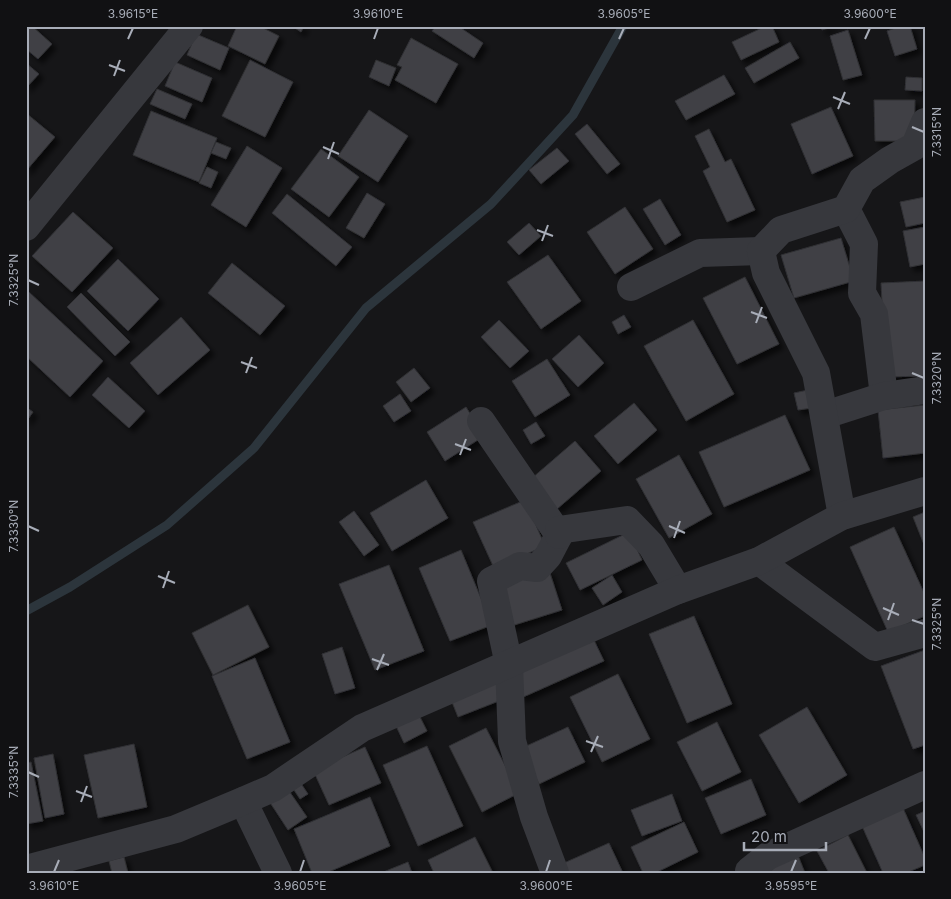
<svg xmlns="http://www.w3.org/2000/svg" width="951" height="899" font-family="Inter,sans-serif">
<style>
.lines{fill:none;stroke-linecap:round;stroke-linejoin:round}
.stream{stroke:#2c353c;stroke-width:9}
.building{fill:#404145;stroke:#303034;filter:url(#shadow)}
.minor{stroke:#37383d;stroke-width:28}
.ticks{fill:none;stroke:#a8adb8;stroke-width:2}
.neatline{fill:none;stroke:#a8adb8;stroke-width:2}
.ticks-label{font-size:12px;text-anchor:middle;fill:#a8adb8}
</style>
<defs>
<filter id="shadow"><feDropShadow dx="4.5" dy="4.5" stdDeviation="2.5" flood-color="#0009"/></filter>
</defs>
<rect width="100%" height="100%" fill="#161618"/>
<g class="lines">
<path class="stream" d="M26 611 70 587 167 525 254 448 366 308 491 204 573 115 623 26"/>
</g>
<g class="building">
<path d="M26 26H32L52 44 38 59 26 49Z"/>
<path d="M237 26H259L279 36 265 64 228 46Z"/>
<path d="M292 26H304L301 32Z"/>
<path d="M436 26H458L483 43 474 58 432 31Z"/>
<path d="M766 26H772L779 42 741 60 732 42Z"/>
<path d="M821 26H835L822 30Z"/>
<path d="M901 26H910L917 49 895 56 887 31Z"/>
<path d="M848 30 862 75 843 80 830 36Z"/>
<path d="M196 34 229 48 220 70 187 55Z"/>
<path d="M411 38 458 64 436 103 395 80 402 67 397 65Z"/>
<path d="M790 42 799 58 754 83 745 68Z"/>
<path d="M250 60 293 82 265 137 222 116Z"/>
<path d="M376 60 396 68 389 86 369 77Z"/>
<path d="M175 62 212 78 202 102 165 86Z"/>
<path d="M26 63 39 74 26 88Z"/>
<path d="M724 75 735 94 686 120 675 101Z"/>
<path d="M906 77 922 78V91L905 90Z"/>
<path d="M157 89 192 104 185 119 150 104Z"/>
<path d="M874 100H915L914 141H875Z"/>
<path d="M831 107 853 156 812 174 791 124Z"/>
<path d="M369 110 408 136 378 182 338 156Z"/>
<path d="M151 111 217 138 199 182 133 155Z"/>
<path d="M26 113 55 137 26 171Z"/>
<path d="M587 124 620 164 607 174 575 134Z"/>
<path d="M709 129 725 162 731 159 755 210 727 222 703 171 710 167 695 136Z"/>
<path d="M216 142 231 148 226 159 211 153Z"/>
<path d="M247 146 282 168 246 227 211 205Z"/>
<path d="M557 148 569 161 541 184 529 170Z"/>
<path d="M321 149 359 177 329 217 291 189Z"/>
<path d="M207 167 218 172 211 188 199 183Z"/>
<path d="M367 193 385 204 364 238 346 228Z"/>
<path d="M287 194 352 247 336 266 272 213Z"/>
<path d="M925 197V223L906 227 900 202Z"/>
<path d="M660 199 681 235 665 245 643 209Z"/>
<path d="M625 207 653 249 615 274 587 232Z"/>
<path d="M73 212 113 248 72 292 32 256Z"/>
<path d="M529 223 541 236 519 255 507 242Z"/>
<path d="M925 227V264L910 267 903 231Z"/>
<path d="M841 238 854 281 794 298 781 255Z"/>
<path d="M548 255 581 301 541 329 507 282Z"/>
<path d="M118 259 159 299 128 331 87 291Z"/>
<path d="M232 263 285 306 260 335 208 293Z"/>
<path d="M745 277 779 344 737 364 703 298Z"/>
<path d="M925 281V376L886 377 881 283Z"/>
<path d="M29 292 103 361 70 397 26 356V296Z"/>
<path d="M81 293 130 342 115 356 67 307Z"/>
<path d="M624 315 631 327 618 334 612 322Z"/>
<path d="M181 317 210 350 158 395 130 363Z"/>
<path d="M499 320 529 351 510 368 481 337Z"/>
<path d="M693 320 734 394 686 421 644 346Z"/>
<path d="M579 335 604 363 578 387 552 359Z"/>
<path d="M547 359 570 395 535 417 512 381Z"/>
<path d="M414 368 430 388 411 402 396 382Z"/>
<path d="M108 377 145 411 129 428 92 395Z"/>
<path d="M808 390 812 408 798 410 794 393Z"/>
<path d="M400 394 411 411 394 422 383 406Z"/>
<path d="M634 403 657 430 618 464 594 436Z"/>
<path d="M925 405V453L883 458 878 410Z"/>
<path d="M26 407 33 412 26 422Z"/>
<path d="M466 407 484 436 445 461 427 432Z"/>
<path d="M785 415 810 470 724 507 699 452Z"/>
<path d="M536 422 545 436 531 444 523 430Z"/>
<path d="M575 441 601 471 557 509 531 479Z"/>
<path d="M679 455 712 514 669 538 636 479Z"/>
<path d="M426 480 448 518 392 551 370 513Z"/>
<path d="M525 500 545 546 494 568 473 522Z"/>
<path d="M354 511 379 545 364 556 339 522Z"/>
<path d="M925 512V547L913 517Z"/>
<path d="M894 527 925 595V616L888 632 850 547Z"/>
<path d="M629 532 642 560 580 590 566 563Z"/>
<path d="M461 550 492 625 450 641 419 568Z"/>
<path d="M389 565 424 651 375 670 339 584Z"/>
<path d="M549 570 562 610 508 627 495 588Z"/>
<path d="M612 575 622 592 603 605 592 588Z"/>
<path d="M248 605 269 647 213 675 192 633Z"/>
<path d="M694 616 732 704 687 723 649 634Z"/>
<path d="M592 636 604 661 521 698 510 673Z"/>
<path d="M342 647 355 688 335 694 322 654Z"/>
<path d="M925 650V745L913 749 881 666Z"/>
<path d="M255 658 290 742 247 759 212 676Z"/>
<path d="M618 674 650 739 602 762 570 697Z"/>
<path d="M501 678 509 697 458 717 450 697Z"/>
<path d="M807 707 847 775 799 803 759 735Z"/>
<path d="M419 715 427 731 404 743 396 726Z"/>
<path d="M717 722 741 772 702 791 677 742Z"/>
<path d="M568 727 585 762 539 784 522 748Z"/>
<path d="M486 728 519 793 482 812 449 746Z"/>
<path d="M134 744 147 807 98 818 84 755Z"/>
<path d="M427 746 463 826 418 846 383 765Z"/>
<path d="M365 747 381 783 329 805 313 770Z"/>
<path d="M53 754 64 814 45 818 34 758Z"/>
<path d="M31 762 43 821 26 824V763Z"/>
<path d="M296 776 308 794 300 799 288 781Z"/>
<path d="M751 779 766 815 721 834 705 798Z"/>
<path d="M285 785 307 817 288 830 267 798Z"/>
<path d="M672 794 682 821 642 836 631 810Z"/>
<path d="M370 797 390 846 326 873H312L294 829Z"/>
<path d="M903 808 925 858V865L906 873H883L862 826Z"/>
<path d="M925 811V834L916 815Z"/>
<path d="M684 822 698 852 655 873H643L631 847Z"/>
<path d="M848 835 867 873H829L817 851Z"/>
<path d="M475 837 493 873H434L428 860Z"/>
<path d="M609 843 623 873H568L564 863Z"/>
<path d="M797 853 805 873H763Z"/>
<path d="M124 857 128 873H112L109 861Z"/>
<path d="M408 862 412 873H381Z"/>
</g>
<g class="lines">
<g class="minor">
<path d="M846 209 864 244 862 293 874 314 884 396"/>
<path d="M26 227 189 26"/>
<path d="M631 287 700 253 761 251"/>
<path d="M825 415 884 396 925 390"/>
<path d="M481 421 559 535 548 556 537 568 520 566 491 581 509 665 512 741 534 817 555 873"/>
<path d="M842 516 816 373 766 273 761 251 781 230 846 209 862 180 890 160 915 146 925 122"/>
<path d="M559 535V530L627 520 651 545 678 590"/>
<path d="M759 561 875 647 925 633"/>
<path d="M243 801 278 873"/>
<path d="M26 869 176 829 243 801 273 788 362 728 678 590 759 561 842 516 925 491"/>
<path d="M750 873 749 871 768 856 925 785"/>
</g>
</g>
<path class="ticks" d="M128 39 133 28M374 39 378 28M619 39 624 28M865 39 870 28M109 65 125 71M114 76 120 60M833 97 850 104M838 109 845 92M912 127 924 132M323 147 339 154M328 159 334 142M537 230 553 236M542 241 548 225M28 280 39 285M751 312 767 318M756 323 762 307M241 362 257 368M246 373 252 357M912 373 924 378M455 444 471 450M460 455 466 439M28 526 39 531M669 526 685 533M674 538 680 521M158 576 175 583M163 588 169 571M883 608 899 615M888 620 894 603M912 620 924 624M372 659 389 665M377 670 384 654M586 741 603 747M591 752 598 736M28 772 39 777M76 791 92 797M81 802 87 786M54 872 59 860M300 872 304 860M546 872 550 860M791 872 796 860"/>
<rect width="951" height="899" fill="none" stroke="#111113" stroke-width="55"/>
<path d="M744 842v8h82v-8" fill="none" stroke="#a8adb8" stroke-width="2.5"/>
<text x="751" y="842" font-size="15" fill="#a8adb8" stroke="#111113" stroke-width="4" paint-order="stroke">20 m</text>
<rect x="28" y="28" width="896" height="844" class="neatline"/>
<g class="ticks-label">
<text x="133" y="18">3.9615°E</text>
<text x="378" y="18">3.9610°E</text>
<text x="624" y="18">3.9605°E</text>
<text x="870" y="18">3.9600°E</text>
<text transform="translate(937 132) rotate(-90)" y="4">7.3315°N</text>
<text transform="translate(14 280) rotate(-90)" y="4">7.3325°N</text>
<text transform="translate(937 378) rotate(-90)" y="4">7.3320°N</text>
<text transform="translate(14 526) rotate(-90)" y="4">7.3330°N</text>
<text transform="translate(937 624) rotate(-90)" y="4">7.3325°N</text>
<text transform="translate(14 772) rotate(-90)" y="4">7.3335°N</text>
<text x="54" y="890">3.9610°E</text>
<text x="300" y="890">3.9605°E</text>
<text x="546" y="890">3.9600°E</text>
<text x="791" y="890">3.9595°E</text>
</g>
</svg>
